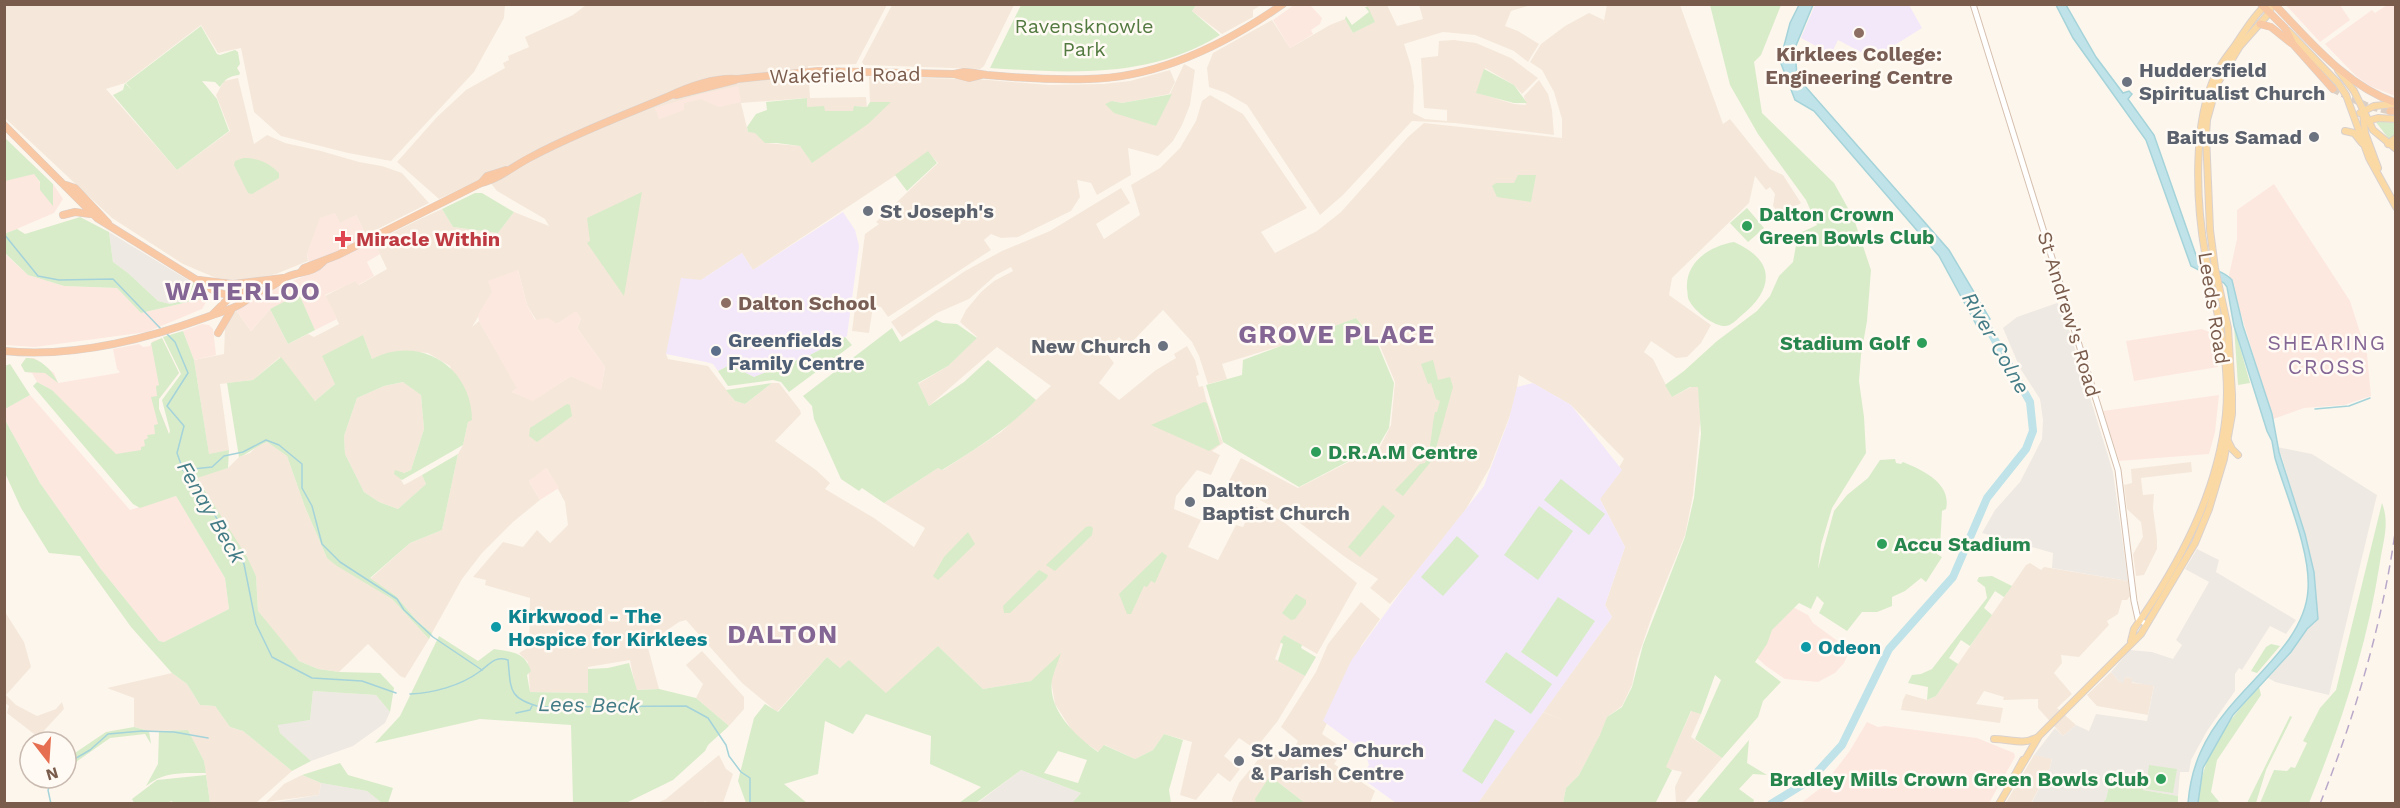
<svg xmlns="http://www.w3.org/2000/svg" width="2400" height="808" font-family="'Work Sans',sans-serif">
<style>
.residential{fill:#f5e8da;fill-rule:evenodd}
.commercial{fill:#fde8e0}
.industrial{fill:#efe9e4}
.education{fill:#f3e8fa}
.green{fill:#d8ecc9;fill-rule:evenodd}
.water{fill:#bfe3e8;stroke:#a5d3da;stroke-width:1.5}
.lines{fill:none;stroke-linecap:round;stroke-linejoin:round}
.stream{stroke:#a5d3da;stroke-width:1.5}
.river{stroke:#bfe3e8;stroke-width:8}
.trunk-tunnel{stroke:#dcd0c4;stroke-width:7;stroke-dasharray:7 3.5;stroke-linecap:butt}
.secondary-casing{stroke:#d6c0b0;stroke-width:7}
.primary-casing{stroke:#dad1cd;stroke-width:8}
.trunk-casing{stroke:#dad1cd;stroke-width:8}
.secondary{stroke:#fff;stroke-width:5}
.primary{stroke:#fbd9a5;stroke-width:6}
.trunk{stroke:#f9c8a4;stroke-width:7}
.rail{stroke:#b9a8c9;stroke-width:1.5;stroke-dasharray:9 6;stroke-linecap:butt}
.education-dot{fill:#8d6e63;stroke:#fffaf3;stroke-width:2}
.worship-dot{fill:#6b7280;stroke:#fffaf3;stroke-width:2}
.leisure-dot{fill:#2e9e5b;stroke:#fffaf3;stroke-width:2}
.health-dot{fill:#e0444e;stroke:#fffaf3;stroke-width:2}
.service-dot{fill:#5c6f8a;stroke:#fffaf3;stroke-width:2}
.culture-dot{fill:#0f9aa8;stroke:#fffaf3;stroke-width:2}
.labels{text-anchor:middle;stroke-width:5;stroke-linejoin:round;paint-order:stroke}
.park-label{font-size:20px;fill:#537a41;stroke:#fffaf3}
.education-label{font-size:20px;font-weight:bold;fill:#785e54;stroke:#fffaf3}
.worship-label{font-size:20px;font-weight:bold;fill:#5b616d;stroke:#fffaf3;text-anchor:start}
.street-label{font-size:20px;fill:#7a5c4d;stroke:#fffaf3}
.leisure-label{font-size:20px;font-weight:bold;fill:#27864d;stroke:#fffaf3;text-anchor:start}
.health-label{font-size:20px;font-weight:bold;fill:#be3a42;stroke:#fffaf3;text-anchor:start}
.service-label{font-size:20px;font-weight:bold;fill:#4e5e75;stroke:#fffaf3;text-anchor:start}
.culture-label{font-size:20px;font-weight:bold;fill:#0d838f;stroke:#fffaf3;text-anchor:start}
.water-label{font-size:21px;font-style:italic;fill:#437c86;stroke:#fffaf3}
.neighbourhood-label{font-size:21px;letter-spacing:1.5px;fill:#846695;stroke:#fffaf3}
.district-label{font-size:26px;font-weight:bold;letter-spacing:1.5px;fill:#846695;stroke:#fffaf3}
</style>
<rect width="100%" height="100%" fill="#fdf6ec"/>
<g class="residential">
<path d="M5 5H505L504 18 474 72 391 161 348 153 281 136 254 112 241 48 218 53 201 25 125 83 106 89 177 170 230 131 216 95 224 81 238 78 254 144 267 135 285 143 321 151 359 162 382 166 402 173 429 203 366 235 356 215 307 254 308 261 276 274 253 279 234 280 216 278 183 264 112 218 5 118Z"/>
<path d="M586 5H887L856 64 808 66 810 98 866 97 867 107 854 106V111H825L807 107 806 98 741 103 748 132H755L766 143 800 146 812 162 890 102H870L869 77 977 79 1049 85 1103 84 1130 81 1170 70 1175 82 1169 94 1122 103 1112 101 1155 126 1184 64 1195 70 1190 105 1182 125 1173 141 1158 156 1128 148 1131 175 1097 195 1091 183 1077 180 1080 197 1071 211 1018 237 1001 238 991 234 984 240 991 250 888 317 881 307 873 306 869 333 852 331 865 234 879 224 876 222 938 163 929 153 753 270 742 253 701 280 666 354 668 359 708 366 735 401 745 404 772 383H779L800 410 801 414 775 441 816 470 830 483 825 489 874 518 914 547 925 528 884 503 938 468 943 470 1001 432 1051 386 997 347 929 406 918 384 948 366 977 337 960 322 966 310 981 292 994 281 1013 271 1011 267 996 275 969 299 937 313 902 337 891 322 965 271 1002 251 1050 231 1121 188 1130 203 1096 224 1104 239 1140 215 1131 185 1160 168 1180 148 1196 121 1202 101 1210 95 1243 114 1307 208 1261 232 1275 253 1317 231 1341 212 1408 137 1424 123 1562 138V119L1554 92 1542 70 1530 62 1541 44 1565 26 1589 13 1604 20 1607 5H1680L1723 124 1730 119 1770 169 1783 175 1801 203 1781 216 1773 206 1775 194 1770 187 1766 190 1755 176 1749 203 1672 278 1669 295 1711 325 1701 343 1687 357 1676 358 1651 341 1644 352 1653 359 1672 397 1691 387 1698 386 1701 412 1693 495 1685 535 1652 616 1637 660 1632 685 1622 706 1607 717 1601 735 1579 775 1566 788 1563 803H1478L1542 712 1566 721 1543 712 1612 617 1605 605 1625 547 1600 499 1624 459 1571 405 1519 375 1514 405 1490 467 1462 516 1390 604 1370 588 1378 579 1345 557 1292 517 1228 483 1241 458 1298 488 1364 454 1377 453 1391 425 1395 382 1380 346 1356 318 1287 344 1222 364 1227 379 1208 384 1199 356 1192 342 1163 310 1128 346 1119 337 1105 351 1114 363 1099 383 1119 400 1156 370 1176 358 1174 354 1187 346 1195 360 1199 375 1196 376 1199 387 1203 386 1206 399 1223 443 1212 451 1220 455 1211 475 1197 470 1176 496 1174 509 1201 520 1188 547 1218 560 1236 525 1243 527 1247 519 1242 517 1250 503 1285 523 1357 583 1317 654 1284 635 1275 659 1305 676 1277 722 1255 749 1239 738 1224 756 1240 769 1230 782 1218 773 1196 800 1180 795 1192 742 1164 734 1153 750 1135 759 1105 745 1099 752 1076 737 1055 704 1051 681H1031L983 689 938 646 886 694 849 661 840 668 827 657 777 712 742 683 686 620 679 622 647 644 659 689 636 690 630 660 588 667V693L530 692 528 662 519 653 529 647 530 598 485 585 486 580 473 577 503 542 523 547 537 530 550 543 568 525 565 502 547 469 529 481 540 500 513 522 482 553 462 579 432 633 418 622 396 596 370 579 410 543 442 530 458 454 463 445 468 422 450 366 428 353 406 351 372 359 363 335 335 384 315 401 280 357 253 380 220 384 229 450 209 455 194 360 224 354 225 327 236 310 251 331 270 309 288 344 308 334 314 337 339 324 325 296 356 280 359 285 387 269 374 242 420 219 442 209 453 227 498 233 514 212 549 226 545 219 497 191 486 177 439 199 397 162 437 117 466 90 505 68 503 63 509 60 508 56 529 47 525 37 573 15ZM518 270 527 305 536 320 557 324 576 312 581 319 577 328 605 367 601 389 571 376 533 400 512 392 518 388 479 321 472 327 493 292Z"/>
<path d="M892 5V4L1014 5 984 66 980 69 864 65 862 62Z"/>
<path d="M1196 5V4L1261 5 1253 10V17L1222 34 1192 11Z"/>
<path d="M1366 5H1387L1397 26 1423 19 1419 5H1531L1511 11 1505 26 1518 31 1539 44 1528 62 1514 51 1475 35 1443 32 1404 44 1411 66 1414 86 1413 113 1425 119 1447 121V110L1424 108 1421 58 1438 56 1439 41 1454 40 1476 43 1511 58 1538 78 1522 94 1514 85 1485 68 1478 93 1514 104 1526 105 1524 96 1539 80 1548 94 1552 110 1554 135 1455 123 1412 121 1343 195 1320 215 1247 105 1226 93 1209 87 1207 68 1213 53 1272 20 1290 48 1330 25 1345 19 1353 33 1374 22Z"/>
<path d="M404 382 421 395 424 429 411 470 404 473 401 480 404 485 422 475 426 484 398 509 379 502 364 492 345 454 344 436 357 398 384 386Z"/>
<path d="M267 442 287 456 305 507 327 558 392 599 429 639 405 678 400 676 368 644 339 672 318 669 299 661 271 629 258 611 256 576 197 477 228 468 239 457 250 453 257 446Z"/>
<path d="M2191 462 2192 472 2141 478 2143 495 2154 494 2153 508 2157 539V549L2144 575 2136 576 2133 554 2143 537 2141 522 2127 509 2124 485 2132 483 2131 469Z"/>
<path d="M2030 563 2041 570 2044 567 2128 581 2130 596 2127 600H2122L2118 614 2107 621 2109 625 2079 657 2061 655 2062 663 2054 673 2072 694 2057 708 2076 725 2063 736 2038 708V699L2003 700 2004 697 1984 691 1976 704 2003 708 2000 723 1901 710 1903 700 1906 694 1927 700 1936 696 2026 565Z"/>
<path d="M1361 602 1380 619 1361 646 1322 734 1344 749 1334 764 1375 791 1370 803H1305L1270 776 1256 799V803H1233L1232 799 1239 783 1266 750 1287 761 1298 741 1281 727 1316 672 1328 644Z"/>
<path d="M5 612 24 642 31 667 6 695 16 705 37 716 56 709 62 702 64 709 38 737 7 713 9 706 4 702Z"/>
<path d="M702 651 744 697V709L729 726 696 698 703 684 686 665Z"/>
<path d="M2111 672 2119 681 2123 682 2125 677 2132 678V683L2154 685 2148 715 2097 706 2087 695Z"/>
<path d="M172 673 187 684 200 705 215 706 230 727 243 731 292 771 256 803H210L204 761 188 730 149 731 134 727V698L107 688Z"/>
<path d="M1692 710 1701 714 1691 737 1722 758 1684 803H1676L1675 787 1682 772 1665 768Z"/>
<path d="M719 755 726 769 733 774 723 803H709L705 801 703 803 655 804 666 799Z"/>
<path d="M2034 755 2052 758 2050 768 2031 803 2005 804Z"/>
<path d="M302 775 321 783 319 795 266 802 284 784Z"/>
</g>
<g class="commercial">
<path d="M1294 5H1310L1322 18 1320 24 1311 30 1313 34 1290 48 1273 20Z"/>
<path d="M2286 5H2340L2350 20 2320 42Z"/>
<path d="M2387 5H2395V96L2370 86 2356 76 2325 44 2372 10 2375 13Z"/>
<path d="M738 86 741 102 719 107 701 99 684 103V110L659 119 655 108 701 94Z"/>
<path d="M34 173 53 205V184L63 199 54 213 5 234 4 181Z"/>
<path d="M2274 184 2350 301 2367 354 2371 396 2344 405 2304 408 2273 419 2229 275 2237 239V210Z"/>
<path d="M335 213 340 223 356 215 370 243 374 242 380 254 367 262 374 276 358 285 356 281 325 295 337 319 315 330 299 295 270 309 251 331 236 310 261 295 311 273 307 254 320 218Z"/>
<path d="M4 253 28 275 64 286 117 288 141 313 209 297 202 309 147 332 35 347 5 345Z"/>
<path d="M518 270 527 305 535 320 548 318 557 324 576 311 581 319 577 328 605 367 601 390 571 376 533 401 512 392 517 388 479 321 478 315 492 292 488 281Z"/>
<path d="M202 324 209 325 213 329 216 355 194 360 183 331Z"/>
<path d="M2202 329 2214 334 2218 367 2134 381 2126 341Z"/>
<path d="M162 338 179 373 159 399V409L168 431 128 469 52 390 37 382 32 373 25 372 21 365 26 358H34L54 373 58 383 118 373 120 372 117 369 113 349 139 344 143 347 150 346 153 341Z"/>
<path d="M30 395 130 510 176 496 225 578 229 609 164 642 159 641 100 568 40 483 5 420 4 409Z"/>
<path d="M2219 395 2215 432 2209 454 2119 461 2103 411Z"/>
<path d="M546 468 559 488 540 500 529 481Z"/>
<path d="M1791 606 1808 615 1813 623 1850 650 1844 663 1835 673 1818 682 1785 679 1766 666 1755 656 1768 628Z"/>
<path d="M1867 722 1878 727 1885 726 1977 738 2014 753 2015 757 1989 803H1801L1822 787 1849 752Z"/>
</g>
<g class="industrial">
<path d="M109 232 193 283 182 301 170 304 158 301 128 273 113 262Z"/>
<path d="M2057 303 2062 307 2113 472 2128 581 2052 568 2053 553 1982 533 1995 510 2020 482 2042 439 2043 420 2040 399 2020 368 2003 328 2017 317Z"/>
<path d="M2277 447 2312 454 2377 495 2329 695 2275 682 2267 677 2291 652 2307 629 2315 623 2318 615 2310 555 2282 457Z"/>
<path d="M2197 549 2219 560 2216 572 2296 620 2286 634 2270 626 2242 670 2239 668 2235 674V691L2207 731 2191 760 2189 772H2180L2178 796 2143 790V778L2112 773 2106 799 2102 803 2031 804 2050 768 2052 759 2034 755 2055 728 2063 736 2076 725 2089 731 2096 714 2147 721 2154 686 2131 682 2132 678 2125 677 2123 683 2119 681 2111 672 2130 650 2152 652 2173 659 2182 645 2176 640 2209 582 2185 569Z"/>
<path d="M313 691 376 695 390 712 385 723 353 746 311 761 280 733 278 724 310 720Z"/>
<path d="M1021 770 1081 793 1072 803 976 804Z"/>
<path d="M321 783 367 791 382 803 265 804 319 795Z"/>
</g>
<g class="education">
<path d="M1815 5H1909L1922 28 1882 53 1871 47 1866 55 1838 40 1831 54 1801 38Z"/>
<path d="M843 212 855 230 859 246 847 336 810 355 754 377 730 365 718 371 713 364 706 362 666 354 681 278 701 280 742 253 753 270Z"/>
<path d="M1533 383 1571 405 1622 470 1600 499 1625 547 1605 605 1612 617 1478 803H1396L1360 777 1369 765 1365 752 1323 721 1351 661 1405 586 1484 486 1509 419 1517 387Z"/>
</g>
<g class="green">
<path d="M1021 5H1196L1192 11 1220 35C1149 79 1069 73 990 68Z"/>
<path d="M1710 5H1781L1761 55 1754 62 1762 113 1834 183 1854 219 1871 270 1867 321 1861 355 1859 381 1864 417 1866 453 1832 508 1821 545 1818 569 1834 511 1847 495 1868 478 1880 460 1895 459 1896 463 1901 464 1903 462C1922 470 1952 483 1946 509L1942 511 1940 547 1937 554 1942 557 1926 582 1921 578 1905 591 1892 597V606L1877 612H1862L1847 631 1819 613 1824 603 1817 596 1811 609 1799 603 1772 630 1767 644 1755 662 1781 682 1763 701 1758 717 1722 758 1695 739 1721 680 1715 675 1701 714 1691 711 1666 767 1672 770 1656 802 1658 803H1563L1566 788 1579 775 1600 735 1607 717 1622 707 1632 687 1643 645 1685 537 1694 498 1701 434 1698 387H1690L1672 397 1665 385 1684 371 1717 341 1757 311 1770 296 1779 276 1793 262 1798 234 1817 225 1806 200 1758 134 1730 85Z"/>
<path d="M1365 7H1368L1375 22 1353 33 1345 19 1346 16 1352 25 1369 12Z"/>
<path d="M201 26 217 54 220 55 235 50 238 52 240 64 237 68 240 73 239 75C229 76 225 79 220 87L215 82 202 81 217 99 229 131 177 170 113 95 123 90 125 83 132 90 126 83Z"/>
<path d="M1484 69 1514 85 1527 103H1514L1476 93Z"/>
<path d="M1172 94 1156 126 1114 113 1105 104 1112 101 1122 103Z"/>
<path d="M807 98V107L824 106 825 111H853L854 106 867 107 870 102H891L868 124 812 163 800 146 777 143H765L755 133 748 132 747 127 756 114 767 110 766 102Z"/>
<path d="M2375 121 2395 123V134L2389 139Z"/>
<path d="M4 137 53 184V206L40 190V182L34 174 5 181Z"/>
<path d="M928 151 937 163 907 191 895 175Z"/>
<path d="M243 158C258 158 268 162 279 173V178L252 194 248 193 234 165 235 161Z"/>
<path d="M1518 175H1536L1531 202 1497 197 1492 186 1496 183H1514Z"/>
<path d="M642 192 624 296 587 243 590 241 587 218Z"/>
<path d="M475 193H482L514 212 498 233 453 227 442 209Z"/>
<path d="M1747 208 1764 228 1748 242 1730 223Z"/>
<path d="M80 217 109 232 113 262 128 273 158 301 170 304 182 301 193 283 205 289 209 297 141 313 117 288 64 286 28 275 5 253 4 234 17 229 25 234Z"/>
<path d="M1734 242C1775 260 1775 288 1742 315 1737 319 1731 327 1723 326 1711 324 1696 312 1690 302 1687 298 1688 294 1687 289 1685 262 1710 246 1734 242Z"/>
<path d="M299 294 315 330 288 344 270 309Z"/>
<path d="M1356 318 1378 345 1394 383 1389 428 1375 452 1362 454 1299 487 1223 442 1206 385 1242 375 1243 360Z"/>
<path d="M936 320 943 323 957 324 977 338 948 366 918 383 929 406 964 382 988 360 1036 400C1008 429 976 449 942 470L938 468 884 503 862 488 859 491 841 479 814 419 812 406 803 396 892 328 900 342Z"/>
<path d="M2234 326 2250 383 2238 385Z"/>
<path d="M183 331 194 360 209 454 229 450 228 468 197 478 247 557 256 576 258 611 299 661 318 669 339 672 380 673 394 688 390 712 376 695 313 691 310 720 278 725 280 733 311 761 292 771 243 731 230 727 215 706 200 705 187 684 172 673 131 627 80 556 49 553 21 508 5 473V420L40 483 100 568 159 641 164 642 229 609 225 578 176 496 140 508 133 504 33 386 37 382 52 390 116 454 141 450V447L145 446 144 440 148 438 147 435 155 434 154 425 158 424 151 397 157 396 156 386 159 385 151 343 162 338 179 373 159 399V409L169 434 170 431 162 400 181 374 163 337Z"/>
<path d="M363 335 372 359C420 334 472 367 472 420L468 422 463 445 402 480 394 474 395 470 404 473 411 470 424 429 421 395 403 382 384 386 357 398 344 436 345 454 364 492 379 502 398 509 426 484 422 475 458 454 442 530 410 543 370 578 396 596 418 622 432 633 429 639 392 599 337 566 327 558 305 507 287 456 267 442C256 446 250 453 239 457L227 383 253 380 281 357 315 401 335 384 322 356Z"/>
<path d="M845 337 852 345 789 392 781 382 773 380 728 386 718 371 730 365 754 377 810 355Z"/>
<path d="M26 358C40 357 53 371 58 383L45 373 25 372 21 365Z"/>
<path d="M1433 360 1438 380 1450 377 1453 387 1433 459 1403 496 1395 490 1420 464 1425 463C1432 448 1431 429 1435 412H1437L1440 401 1436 399 1431 383 1428 384 1421 364Z"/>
<path d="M10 364 30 395 5 409V366Z"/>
<path d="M772 383 745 404 735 401 726 390Z"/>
<path d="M1204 402 1207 403 1220 444 1209 451 1151 425Z"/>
<path d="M567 404 570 405 572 416 537 442 529 436 530 428Z"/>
<path d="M1561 479 1605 514 1589 535 1544 500Z"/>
<path d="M2382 503C2390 524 2383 541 2380 562 2367 646 2341 725 2309 803H2260L2274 770 2287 771 2291 767 2295 768 2307 743 2303 741 2320 708 2336 690Z"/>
<path d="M1383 505 1395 516 1360 557 1348 547Z"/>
<path d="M1539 506 1573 531 1538 580 1504 555Z"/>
<path d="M1090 526 1093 528 1092 535 1055 571 1046 565 1086 527Z"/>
<path d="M968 532 975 544 938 580 933 576 944 557Z"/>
<path d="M1457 536 1479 556 1443 596 1421 577Z"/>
<path d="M1162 552 1167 556 1155 583 1151 581 1147 587 1144 586 1131 614H1127L1119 594Z"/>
<path d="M1039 570 1048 575 1047 578 1010 613H1004L1003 606Z"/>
<path d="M1992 576 2012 586 2004 597 1995 591 1984 608 1992 615 1970 646 1961 640 1949 658 1958 664 1936 696 1927 700 1928 687 1908 683 1912 675 1921 674 1932 669 1987 598 1985 587 1977 581 1979 577Z"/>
<path d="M1296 594 1306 600V604L1295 619 1291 620 1282 613Z"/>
<path d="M1558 597 1595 621 1557 677 1521 652Z"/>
<path d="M1284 635 1302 645 1301 648 1316 657 1305 676 1278 661 1283 644 1280 642Z"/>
<path d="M439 636 478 661 494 649C512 652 525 652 531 671L527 675 530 692 588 693V669L608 668 629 663 637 690 659 689 696 698 729 726 708 745 705 751 673 780 626 803H573L571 725 480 719 375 743 400 716Z"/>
<path d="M2271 644 2280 646 2257 673 2251 671 2266 647Z"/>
<path d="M938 646 983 689 1031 681 1061 653C1058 662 1054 671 1052 680 1047 710 1077 737 1098 752L1104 745 1135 759 1153 750 1164 734 1183 740 1169 790 1171 803H1072L1081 793 1021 770 976 803H959L981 787 930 764 931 736 866 714 853 734 825 721 818 774 784 784 807 803H746L738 781 754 718 765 704 778 712 827 657 840 668 849 660 886 693ZM1058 751 1087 760 1078 783 1044 773Z"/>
<path d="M1506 652 1552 684 1531 714 1485 682Z"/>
<path d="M2259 687 2261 695 2217 760 2211 792 2220 803 2198 804C2202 751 2225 725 2259 687Z"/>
<path d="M2290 716 2292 717 2266 770 2256 803H2247Z"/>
<path d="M1495 719 1515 731 1482 784 1462 771Z"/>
<path d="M134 727 149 731 151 744 145 734 110 738 66 769V759L106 732Z"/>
<path d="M188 730 204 761 206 773C184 773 164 771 146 786L158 764 159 731Z"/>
<path d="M1749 740 1747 763 1767 775 1753 774 1739 789 1754 800 1753 803H1696Z"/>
<path d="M340 763 348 775 393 788 388 803H382L367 791 321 783 302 775Z"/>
<path d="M2149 765 2177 769 2173 793 2146 789Z"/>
<path d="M2112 773 2143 778V790L2178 796V803H2102L2106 799Z"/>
<path d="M206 775 210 803H173L172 801 166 803H134L132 799 157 780Z"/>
<path d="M1270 776 1305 803H1256L1255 799Z"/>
</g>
<g class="water">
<path d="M1799 5H1813L1795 48 1797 77 1949 250 1990 319 1977 326 1939 256 1814 111 1795 100 1780 61 1790 23Z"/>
<path d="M2056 5H2066L2096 57 2123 93 2129 91 2132 94 2128 99 2154 135 2197 258C2206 270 2223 269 2232 280L2243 326 2272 414 2279 452 2305 534 2314 572 2318 619 2307 629 2291 652 2233 715 2203 768 2198 803H2188C2191 766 2204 738 2228 709 2256 674 2305 638 2308 590 2311 552 2286 495 2275 458L2272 441 2267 431 2234 326 2227 287 2224 283 2191 266 2146 140 2073 38Z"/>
</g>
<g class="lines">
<g class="stream">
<path d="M4 234 38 276 59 280 113 279 161 329"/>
<path d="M167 334 175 342 188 373 167 406 184 426 177 453 183 470 198 487 244 564 256 624 272 657 312 678 362 681 396 693"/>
<path d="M2315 409 2349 406 2370 398"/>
<path d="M183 470 212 467 224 456 243 452 266 440 279 445 302 464V488L312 506 322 544 340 562 397 599 404 610 433 637 482 670"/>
<path d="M410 694C433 693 460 686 479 672 489 665 495 655 508 660 511 690 508 698 540 707L686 706 708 718 726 745 729 756 741 772 750 778V804"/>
<path d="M516 713 530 710 532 706"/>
<path d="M66 764 90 750 108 734 142 731 174 732 208 738"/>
<path d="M51 804 48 790 54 778"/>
</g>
<path class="river" d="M1771 804 1810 780 1842 745 1889 649 1953 577 1987 498 2026 449 2033 431 2030 402 1979 312"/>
<path class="trunk-tunnel" d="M2333 89 2367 106 2390 111"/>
<defs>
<path id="secondary" d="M1973 4 2118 470 2134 601 2138 619 2146 624"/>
<g id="primary">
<path d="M2288 31 2338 83 2346 95 2369 158 2396 207"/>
<path d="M2338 70 2354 91 2373 130 2396 149"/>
<path d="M2363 112 2365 133 2378 168"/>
<path d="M2360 113 2374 106 2396 104"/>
<path d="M2364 122 2378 118 2396 119"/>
<path d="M2345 131 2354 133 2362 143"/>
<path d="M2388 144 2396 138"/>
<path d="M2228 441 2232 449 2238 455"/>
<path d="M2131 641 2134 629C2179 565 2218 493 2226 414 2231 361 2216 309 2206 258 2196 205 2192 123 2216 74 2221 63 2229 54 2236 44 2245 31 2254 15 2266 5"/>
<path d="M1994 739C2009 739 2023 745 2036 738"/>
<path d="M2011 782 2023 760"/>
<path d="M1999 804 2039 736 2141 634 2195 543 2209 509 2224 459 2232 414V395L2228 328 2215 268 2210 230 2206 135 2207 120 2217 84 2240 46 2270 12 2271 4"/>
</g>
<g id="trunk">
<path d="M2261 4 2285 28 2293 44 2333 89"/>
<path d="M2274 4C2310 41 2345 85 2396 103"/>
<path d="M2260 24 2271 27 2291 43"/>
<path d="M954 74 969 78 981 75"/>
<path d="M676 95 735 80"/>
<path d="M2390 111H2396"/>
<path d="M4 125 97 218 216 292C236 299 254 295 272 286 278 283 283 278 289 276 302 271 313 273 323 262"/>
<path d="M481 183 487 176 506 170"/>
<path d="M66 185 75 188 108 223"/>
<path d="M63 215 75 212 90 214"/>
<path d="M301 272 304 268 338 255 481 183C498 180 516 164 533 156 576 133 622 116 667 97 688 87 713 77 737 79L818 71 954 74 964 72C972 72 979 74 987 75 1020 78 1054 80 1088 79 1159 78 1226 44 1283 4"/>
<path d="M199 280 233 284 283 278"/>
<path d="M212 315 238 289 248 284"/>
<path d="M218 333 231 311"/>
<path d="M4 351C73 358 144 340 207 317 223 311 240 308 252 295"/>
</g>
</defs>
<use href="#secondary" class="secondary-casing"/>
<use href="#primary" class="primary-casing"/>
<use href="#trunk" class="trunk-casing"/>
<use href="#secondary" class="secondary"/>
<use href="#primary" class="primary"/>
<use href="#trunk" class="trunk"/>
<path class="rail" d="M2320 804C2356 713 2383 622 2396 526"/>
</g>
<g class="education-dot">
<circle cx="1859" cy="33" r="6"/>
<circle cx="726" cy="303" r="6"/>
</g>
<g class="worship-dot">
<circle cx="2127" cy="82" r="6"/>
<circle cx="2314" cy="137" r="6"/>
<circle cx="868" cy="211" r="6"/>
<circle cx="1163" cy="346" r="6"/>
<circle cx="1190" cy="502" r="6"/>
<circle cx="1239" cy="761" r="6"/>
</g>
<g class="leisure-dot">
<circle cx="1747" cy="226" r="6"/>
<circle cx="1922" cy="343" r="6"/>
<circle cx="1316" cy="452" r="6"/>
<circle cx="1882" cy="544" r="6"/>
<circle cx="2161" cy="779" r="6"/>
</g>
<path class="health-dot" d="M340 230h6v6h6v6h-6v6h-6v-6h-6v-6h6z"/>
<circle class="service-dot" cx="716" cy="351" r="6"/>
<g class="culture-dot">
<circle cx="496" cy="627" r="6"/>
<circle cx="1806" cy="647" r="6"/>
</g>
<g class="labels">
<g class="park-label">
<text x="1084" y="33">Ravensknowle<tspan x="1084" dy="23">Park</tspan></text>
</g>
<g class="education-label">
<text x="1859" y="61">Kirklees College:<tspan x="1859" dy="23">Engineering Centre</tspan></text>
<text x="738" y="310" text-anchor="start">Dalton School</text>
</g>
<g class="worship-label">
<text x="2139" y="77">Huddersfield<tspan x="2139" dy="23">Spiritualist Church</tspan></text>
<text x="2302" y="144" text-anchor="end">Baitus Samad</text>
<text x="880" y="218">St Joseph's</text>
<text x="1151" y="353" text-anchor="end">New Church</text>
<text x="1202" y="497">Dalton<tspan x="1202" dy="23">Baptist Church</tspan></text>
<text x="1251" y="757">St James' Church<tspan x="1251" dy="23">&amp; Parish Centre</tspan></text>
</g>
<g class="street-label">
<text transform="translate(845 75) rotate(-1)" y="7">Wakefield Road</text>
<text transform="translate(2214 308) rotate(81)" y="7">Leeds Road</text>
<text transform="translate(2069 314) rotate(73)" y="7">St Andrew's Road</text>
</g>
<g class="leisure-label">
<text x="1759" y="221">Dalton Crown<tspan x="1759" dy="23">Green Bowls Club</tspan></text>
<text x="1910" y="350" text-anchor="end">Stadium Golf</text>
<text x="1328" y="459">D.R.A.M Centre</text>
<text x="1894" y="551">Accu Stadium</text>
<text x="2149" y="786" text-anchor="end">Bradley Mills Crown Green Bowls Club</text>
</g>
<g class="health-label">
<text x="356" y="246">Miracle Within</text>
</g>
<g class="service-label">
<text x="728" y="347">Greenfields<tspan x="728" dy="23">Family Centre</tspan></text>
</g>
<g class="culture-label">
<text x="508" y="623">Kirkwood - The<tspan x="508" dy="23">Hospice for Kirklees</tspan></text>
<text x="1818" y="654">Odeon</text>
</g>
<g class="water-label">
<text transform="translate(1996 343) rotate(60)" y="7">River Colne</text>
<text transform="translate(211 512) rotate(60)" y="7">Fenay Beck</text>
<text transform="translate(589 705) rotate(1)" y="7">Lees Beck</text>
</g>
<g class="neighbourhood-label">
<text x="2327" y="350">SHEARING<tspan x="2327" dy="24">CROSS</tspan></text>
</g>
<g class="district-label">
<text x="243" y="300">WATERLOO</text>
<text x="1337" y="343">GROVE PLACE</text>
<text x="783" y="643">DALTON</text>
</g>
</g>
<rect width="2400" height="808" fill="none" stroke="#7a5c4d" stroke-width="12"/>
<g transform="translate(48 760) rotate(163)"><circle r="28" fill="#fffaf3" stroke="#cabbb1" stroke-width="1.5"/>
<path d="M0-4.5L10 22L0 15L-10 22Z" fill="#e76f51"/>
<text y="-9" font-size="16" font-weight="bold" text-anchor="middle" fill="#7a5c4d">N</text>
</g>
</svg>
